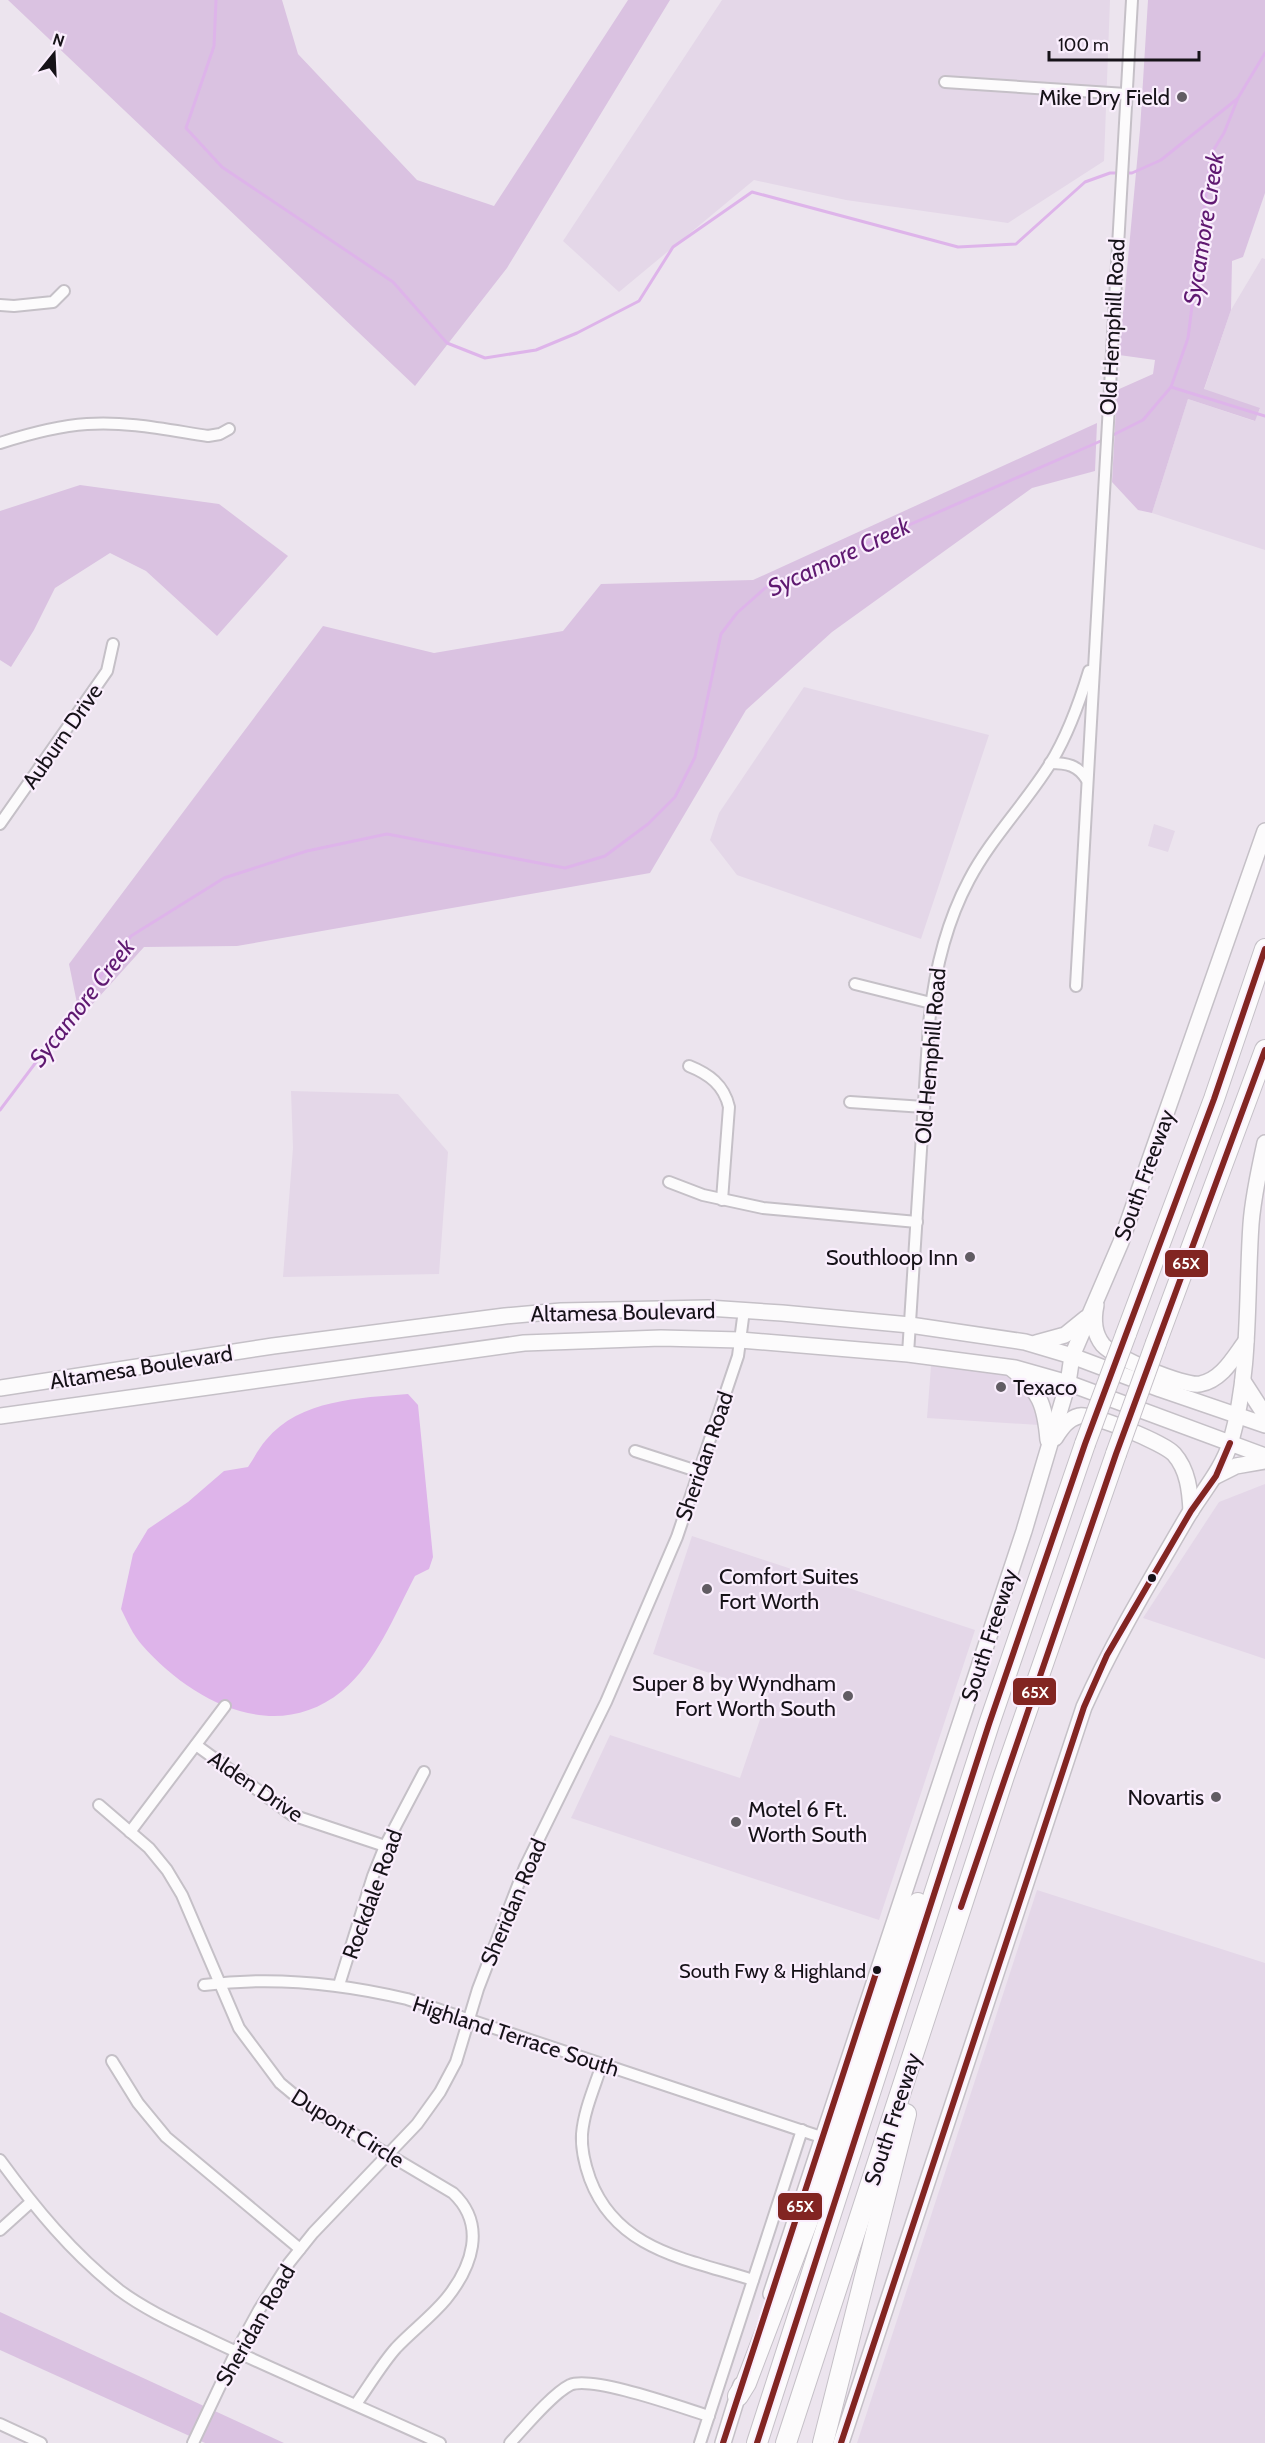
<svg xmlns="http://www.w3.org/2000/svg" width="1265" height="2443" font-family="Cabin,sans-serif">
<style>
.built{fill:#e4d7e8}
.green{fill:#dac2e1}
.water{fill:#deb4ea}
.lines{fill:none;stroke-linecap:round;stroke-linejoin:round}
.stream{stroke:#deb4ea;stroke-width:3}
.minor-casing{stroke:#c5c0c7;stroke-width:14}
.secondary-casing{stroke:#c5c0c7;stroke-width:18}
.motorway-casing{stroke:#c5c0c7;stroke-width:22}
.minor{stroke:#fcfbfc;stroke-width:10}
.secondary{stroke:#fcfbfc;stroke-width:15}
.motorway{stroke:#fcfbfc;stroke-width:20}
.motorway-bridge-casing{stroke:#c5c0c7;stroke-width:22;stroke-linecap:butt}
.motorway-bridge{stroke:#fcfbfc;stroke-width:20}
.bus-1-casing{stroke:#faeefd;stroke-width:10}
.bus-1{stroke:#822522;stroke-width:6}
.poi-dot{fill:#615c63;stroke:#faeefd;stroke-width:2}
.bus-dot{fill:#161218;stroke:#faeefd;stroke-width:2}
.labels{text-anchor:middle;stroke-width:4.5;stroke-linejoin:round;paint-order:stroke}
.bus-label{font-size:20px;fill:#161218;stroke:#faeefd;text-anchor:end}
.poi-label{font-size:22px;fill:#161218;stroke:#faeefd;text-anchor:end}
.street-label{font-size:22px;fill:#161218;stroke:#faeefd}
.water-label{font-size:24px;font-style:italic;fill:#5f1971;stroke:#faeefd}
.line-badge{stroke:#faeefd;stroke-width:2}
.badge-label{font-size:16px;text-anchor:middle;font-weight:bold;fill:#fff}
</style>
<rect width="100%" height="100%" fill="#ece4ee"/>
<g class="built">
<path d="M722 0H1110L1104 161 1008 223 846 200 754 180 619 292 563 241Z"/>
<path d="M1262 258 1265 259V550L1152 513 1188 399 1254 421 1260 409 1204 390 1231 310Z"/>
<path d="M804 687 989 735 921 939 737 875 710 840 719 813Z"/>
<path d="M1154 824 1175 831 1168 852 1148 846Z"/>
<path d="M291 1091 398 1094 448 1152 439 1274 283 1277 293 1148Z"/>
<path d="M931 1366 1004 1373 1022 1382 1040 1410 1039 1425 927 1418Z"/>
<path d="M1265 1484V1659L1143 1618 1219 1502Z"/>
<path d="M692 1536 975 1630 879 1920 571 1818 610 1735 740 1778 769 1693 653 1654Z"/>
<path d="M1037 1890 1265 1963V2443H857Z"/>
</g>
<g class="green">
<path d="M8 0H282L298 54 417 180 494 206 628 0H670L507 268 415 386Z"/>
<path d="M1148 0H1265V193L1243 257 1232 261 1231 310 1204 389 1260 408 1255 421 1188 399 1152 513 1138 510 1112 482 1117 390 1153 374 1155 360 1119 355 1140 130Z"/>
<path d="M1097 423 1095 471 1032 488 832 632 746 710 650 873 237 946 144 947 80 1018 69 964 323 626 434 653 563 631 601 584 753 580Z"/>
<path d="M80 485 219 504 288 556 217 636 146 571 110 553 55 588 34 630 11 667 0 660V511Z"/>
<path d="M0 2312 284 2443H205L0 2350Z"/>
</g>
<path class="water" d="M408 1394 418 1405 433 1557 429 1569 415 1576C395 1614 376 1663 342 1691 275 1746 191 1701 142 1645 133 1635 127 1621 121 1609L133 1554 148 1529 188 1502 224 1471 248 1467C254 1458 259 1448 266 1440 300 1399 360 1398 408 1394Z"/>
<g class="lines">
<g class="stream">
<path d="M216 0 214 46 186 128 222 167 393 282 447 343 485 358 536 350 577 333 639 301 673 247 752 192 958 247 1016 244 1085 182 1110 173H1132L1161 160 1237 99"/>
<path d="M1171 387 1265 416"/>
<path d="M1109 437 1143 420 1171 387 1188 338 1211 154 1224 133 1238 98 1265 53"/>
<path d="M0 1110 131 936 224 878 307 851 387 834 565 868 605 856 648 824 675 797 695 757 721 634 737 613 765 588 1103 440"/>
</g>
<defs>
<g id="minor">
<path d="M945 82 1126 94"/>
<path d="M0 305 14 306 53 302 64 291"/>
<path d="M0 443C28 434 57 426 87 424 127 421 168 430 208 436L220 434 229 429"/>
<path d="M1050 763C1067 763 1078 765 1087 780"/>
<path d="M0 824 107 671 113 644"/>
<path d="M855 984 931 1003"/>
<path d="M1076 986 1132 0"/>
<path d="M689 1066C709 1074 724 1085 729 1107L722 1200"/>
<path d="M850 1102 924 1107"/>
<path d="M669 1182 703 1195 763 1208 917 1222"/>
<path d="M908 1354 929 1024C934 973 945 925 969 880 991 838 1025 804 1050 764 1068 735 1079 704 1089 671"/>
<path d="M635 1451 700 1472"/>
<path d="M196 1745 292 1815 385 1846"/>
<path d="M99 1805 149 1848 167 1870 182 1895 239 2028 280 2083 310 2108 453 2193C487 2225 472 2267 446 2299 431 2317 412 2331 396 2348 381 2365 369 2386 356 2404"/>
<path d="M130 1832 225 1706"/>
<path d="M204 1985C273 1976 340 1983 407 1999L821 2137"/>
<path d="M339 1985 373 1876 385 1846 424 1772"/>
<path d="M112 2061 138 2103 166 2137 300 2249"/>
<path d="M602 2064C595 2086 584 2110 582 2134 581 2149 585 2165 590 2179 617 2251 688 2259 753 2280"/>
<path d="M0 2160C35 2208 72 2253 119 2290 147 2311 180 2325 211 2340 287 2376 364 2408 440 2443"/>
<path d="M0 2230 31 2202"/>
<path d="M0 2424 41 2443"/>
<path d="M193 2443 236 2352 259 2310 289 2263 313 2233 417 2124 440 2092 456 2062 478 1989 525 1867 606 1702 677 1537 738 1356 744 1310"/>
<path d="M510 2443C524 2428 552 2394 570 2385 592 2375 683 2408 709 2416"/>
<path d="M700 2443 802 2130"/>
</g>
<g id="secondary">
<path d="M1096 1305C1093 1319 1094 1334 1103 1345 1114 1357 1184 1387 1200 1384 1222 1380 1234 1357 1246 1341"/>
<path d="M1036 1343 1065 1335 1086 1318"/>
<path d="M1012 1369C1040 1391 1045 1405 1048 1440"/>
<path d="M1243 1381 1265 1415"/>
<path d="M0 1388 273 1346 505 1316 561 1311 708 1308 782 1313 910 1325 1025 1342 1072 1356 1160 1389 1265 1425"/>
<path d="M0 1416 524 1343 661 1338 740 1340 908 1354 1015 1368 1068 1383 1265 1456"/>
<path d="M1055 1438C1061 1429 1067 1419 1079 1416 1092 1413 1164 1443 1174 1454 1188 1470 1190 1491 1191 1511"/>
<path d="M1216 1476 1236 1466 1265 1461"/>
<path d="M771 2294 1024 1531 1068 1383 1072 1356 1121 1242 1265 831"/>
<path d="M723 2443 741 2385"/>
<path d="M841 2443 1084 1707C1113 1642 1150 1581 1186 1519 1201 1493 1222 1471 1231 1441 1251 1370 1246 1297 1251 1224 1253 1197 1259 1170 1265 1143"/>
</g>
<g id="motorway">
<path d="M1126 1334 1214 1099 1265 949"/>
<path d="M1156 1343 1265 1050"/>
<path d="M738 2396 746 2383 827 2170 882 1997 918 1903"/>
<path d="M757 2443 989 1724 1085 1444"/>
<path d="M786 2443 1004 1776 1116 1454"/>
<path d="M823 2443 906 2114"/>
</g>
</defs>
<use href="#minor" class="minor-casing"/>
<use href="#secondary" class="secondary-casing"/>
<use href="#motorway" class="motorway-casing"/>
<use href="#minor" class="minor"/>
<use href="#secondary" class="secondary"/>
<use href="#motorway" class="motorway"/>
<defs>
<g id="motorway-bridge">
<path d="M1085 1444 1126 1334"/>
<path d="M1116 1454 1156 1343"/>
</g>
</defs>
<use href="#motorway-bridge" class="motorway-bridge-casing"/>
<use href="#motorway-bridge" class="motorway-bridge"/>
<defs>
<g id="bus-1">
<path d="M961 1907 1116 1454 1265 1050"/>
<path d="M723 2443 877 1970"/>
<path d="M757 2443 989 1724 1085 1444 1214 1099 1265 949"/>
<path d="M841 2443 1084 1707 1107 1655 1191 1511 1216 1476 1230 1443"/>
</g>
</defs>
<use href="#bus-1" class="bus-1-casing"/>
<use href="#bus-1" class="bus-1"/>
</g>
<g class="poi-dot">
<circle cx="1182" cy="97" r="6"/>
<circle cx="970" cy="1257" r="6"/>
<circle cx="1001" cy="1387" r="6"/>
<circle cx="707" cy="1589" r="6"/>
<circle cx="848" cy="1696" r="6"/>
<circle cx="1216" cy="1797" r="6"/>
<circle cx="736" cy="1822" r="6"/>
</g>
<g class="bus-dot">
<circle cx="1152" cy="1578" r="5"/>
<circle cx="877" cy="1970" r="5"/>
</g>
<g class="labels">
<g class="bus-label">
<text x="866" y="1978">South Fwy &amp; Highland</text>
</g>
<g class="poi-label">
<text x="1170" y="105">Mike Dry Field</text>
<text x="958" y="1265">Southloop Inn</text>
<text x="1013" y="1395" text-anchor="start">Texaco</text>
<text x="719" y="1584" text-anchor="start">Comfort Suites<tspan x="719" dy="25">Fort Worth</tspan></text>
<text x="836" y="1691">Super 8 by Wyndham<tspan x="836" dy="25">Fort Worth South</tspan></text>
<text x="1204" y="1805">Novartis</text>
<text x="748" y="1817" text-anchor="start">Motel 6 Ft.<tspan x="748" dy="25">Worth South</tspan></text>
</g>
<g class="street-label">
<text transform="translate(1112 327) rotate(-87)" y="8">Old Hemphill Road</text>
<text transform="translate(62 736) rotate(-55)" y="8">Auburn Drive</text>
<text transform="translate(930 1056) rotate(-85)" y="8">Old Hemphill Road</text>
<text transform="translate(1144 1175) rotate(-70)" y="8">South Freeway</text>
<text transform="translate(623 1312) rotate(-1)" y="8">Altamesa Boulevard</text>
<text transform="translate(141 1367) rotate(-9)" y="8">Altamesa Boulevard</text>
<text transform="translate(704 1456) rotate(-71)" y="8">Sheridan Road</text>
<text transform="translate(989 1635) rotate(-72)" y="8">South Freeway</text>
<text transform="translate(256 1786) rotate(34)" y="8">Alden Drive</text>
<text transform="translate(372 1894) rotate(-70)" y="8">Rockdale Road</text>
<text transform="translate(513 1902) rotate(-67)" y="8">Sheridan Road</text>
<text transform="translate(516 2036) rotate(18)" y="8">Highland Terrace South</text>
<text transform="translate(892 2119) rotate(-72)" y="8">South Freeway</text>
<text transform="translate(348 2128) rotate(32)" y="8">Dupont Circle</text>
<text transform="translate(255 2325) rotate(-60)" y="8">Sheridan Road</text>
</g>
<g class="water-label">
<text transform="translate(1204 229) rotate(-81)" y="8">Sycamore Creek</text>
<text transform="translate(839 557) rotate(-25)" y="8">Sycamore Creek</text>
<text transform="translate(82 1003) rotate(-52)" y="8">Sycamore Creek</text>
</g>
</g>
<g class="line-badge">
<rect x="1164" y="1249" width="45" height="29" rx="6" fill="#822522"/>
<rect x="1012" y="1677" width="45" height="29" rx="6" fill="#822522"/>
<rect x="777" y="2192" width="46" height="29" rx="6" fill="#822522"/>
</g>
<g class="badge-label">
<text x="1186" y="1269">65X</text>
<text x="1035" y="1698">65X</text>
<text x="800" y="2212">65X</text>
</g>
<g transform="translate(54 54) rotate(18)" stroke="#faeefd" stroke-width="4.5" paint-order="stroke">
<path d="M0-4.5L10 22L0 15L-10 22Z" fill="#161218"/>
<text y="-9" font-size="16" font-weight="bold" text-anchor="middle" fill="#161218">N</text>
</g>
<path d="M1049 51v9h150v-9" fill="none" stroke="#161218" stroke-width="3"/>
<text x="1058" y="51" font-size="18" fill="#161218" stroke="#faeefd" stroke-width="4.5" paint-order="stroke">100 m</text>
</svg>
